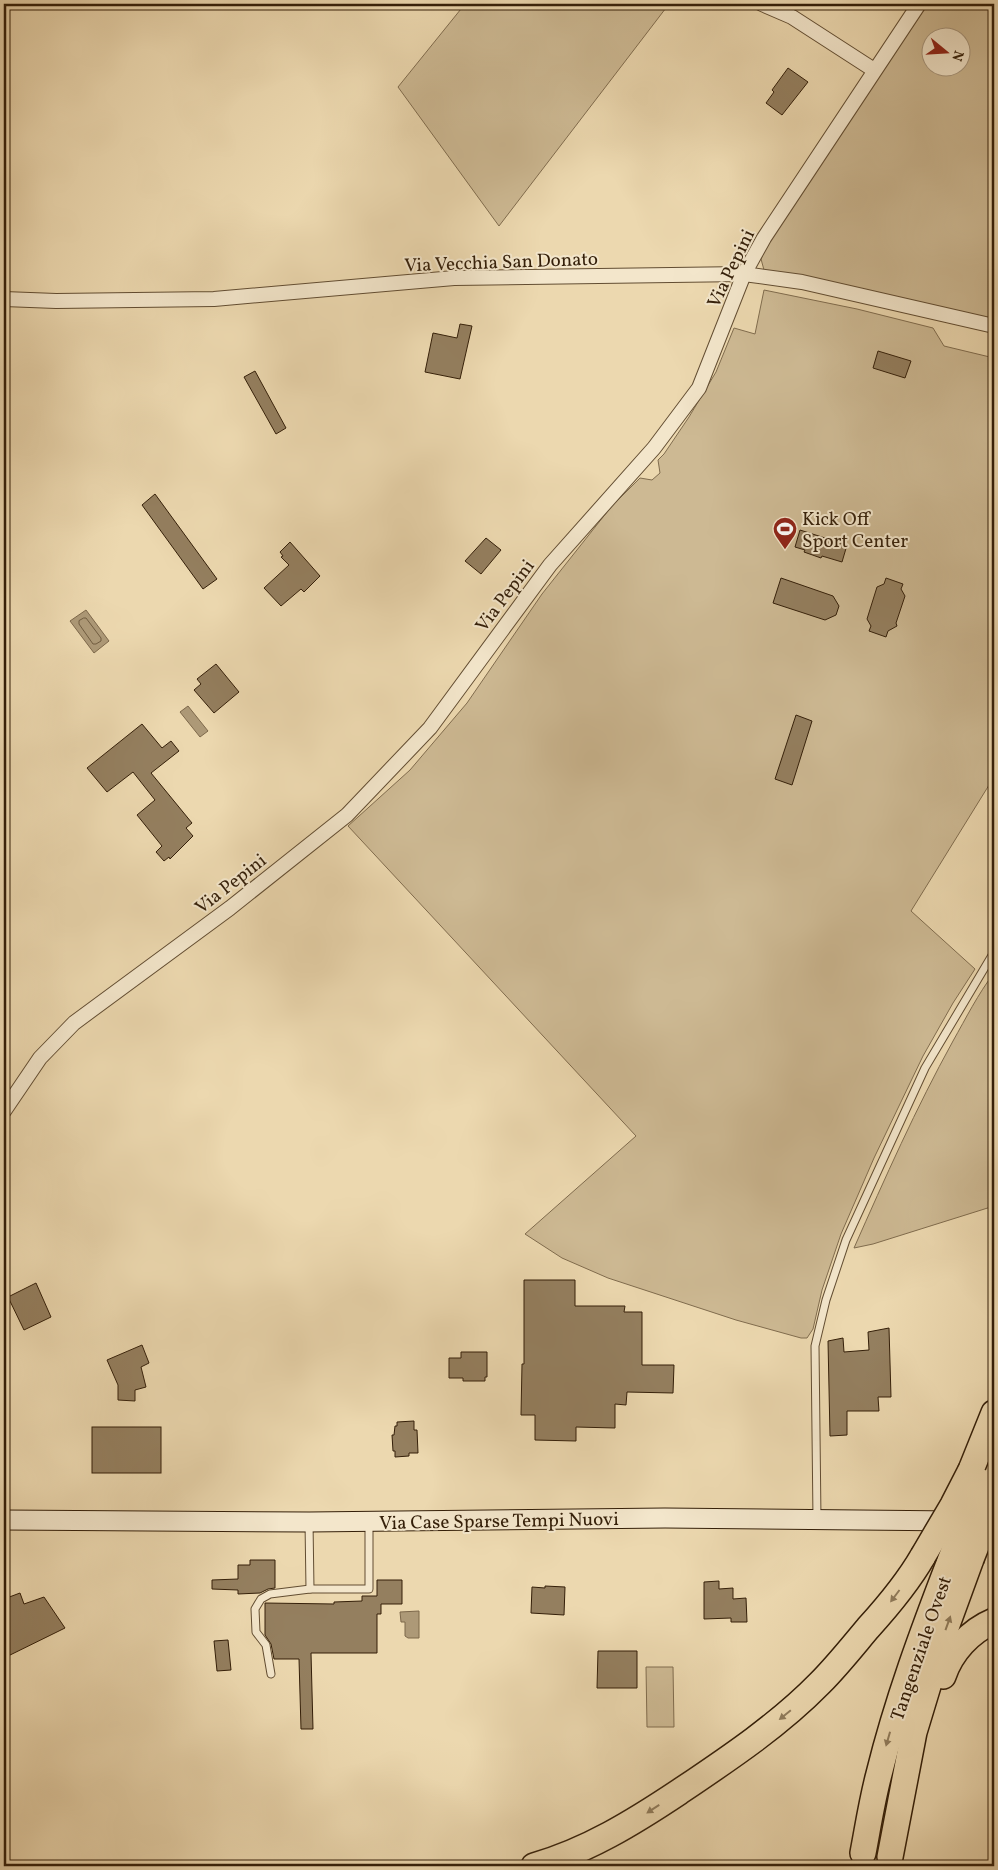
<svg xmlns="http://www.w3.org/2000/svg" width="998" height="1870" font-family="Vollkorn,serif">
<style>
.green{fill:#cdb993;stroke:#806c4e;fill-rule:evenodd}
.water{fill:#ad9977;stroke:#7d684b}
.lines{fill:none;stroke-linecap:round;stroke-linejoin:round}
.shore{stroke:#705c40;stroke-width:1}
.building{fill:#947f5f;stroke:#341f09}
.lane-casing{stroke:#624d32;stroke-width:9}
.street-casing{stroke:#624d32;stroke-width:16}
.secondary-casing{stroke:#341f09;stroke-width:21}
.highway-casing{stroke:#341f09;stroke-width:28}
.lane{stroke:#f3e6cb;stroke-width:7}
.street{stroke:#f3e6cb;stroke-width:14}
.secondary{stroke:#f3e6cb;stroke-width:19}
.highway{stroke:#ecd8af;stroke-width:25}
.highway-bridge-casing{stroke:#341f09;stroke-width:28;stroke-linecap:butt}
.highway-bridge{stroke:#ecd8af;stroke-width:25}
.oneway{fill:#907c5c}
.labels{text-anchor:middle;stroke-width:4;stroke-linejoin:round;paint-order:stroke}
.street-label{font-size:19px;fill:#341f09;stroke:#f3e6cb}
.poi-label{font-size:19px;fill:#341f09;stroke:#f3e6cb;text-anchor:start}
</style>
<rect width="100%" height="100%" fill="#ecd8af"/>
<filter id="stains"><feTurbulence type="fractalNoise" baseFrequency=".004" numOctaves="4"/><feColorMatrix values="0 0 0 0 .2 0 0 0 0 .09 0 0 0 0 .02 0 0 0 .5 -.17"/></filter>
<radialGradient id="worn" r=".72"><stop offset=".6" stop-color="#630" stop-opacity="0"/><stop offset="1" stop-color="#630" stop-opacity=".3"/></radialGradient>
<g class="green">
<path d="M465 4H669L499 226 398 87Z"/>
<path d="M928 4H994V320L764 270 761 259 770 236ZM930 38H960V68H930Z"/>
<path d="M764 290 857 309 933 328 944 346 994 358V777L911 911 975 969 953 1003 923 1056 874 1158 841 1234 822 1290 813 1329 807 1338H801L736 1320 608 1278 562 1258 525 1234 636 1136 348 826 410 770 467 703 542 594 611 507 640 478 652 480 660 473 658 460 664 454 689 417 716 372 734 328 755 334Z"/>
<path d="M994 973V1206L873 1244 854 1248C885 1178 916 1108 953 1041 966 1018 978 994 994 973Z"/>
<path d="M646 1667H673L674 1727H647Z"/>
</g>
<g class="water">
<path d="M86 610 109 641 94 653 70 621Z"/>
<path d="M188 706 208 731 200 737 180 712Z"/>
<path d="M419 1611V1638H408L405 1636V1622H401L400 1612Z"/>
</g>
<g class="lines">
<path class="shore" d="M84 618H86L101 638V641L96 644H93L79 624V621Z"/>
</g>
<g class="building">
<path d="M788 68 808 82 782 115 766 103 774 92 772 90Z"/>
<path d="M460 324 472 326 460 379 425 372 433 333 457 338Z"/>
<path d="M878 351 911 361 905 378 873 368Z"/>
<path d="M255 371 286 428 276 434 244 377Z"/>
<path d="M155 494 217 579 203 589 142 505Z"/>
<path d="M800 530 847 545 842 562 822 556 821 558 804 552 805 550 795 547Z"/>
<path d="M486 538 501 550 481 574 465 561Z"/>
<path d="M290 542 320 576 304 592 301 589 281 606 264 588 289 565 281 557 283 556 280 552Z"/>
<path d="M781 578 833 596 839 606 836 615 825 620 773 603Z"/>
<path d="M886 578 903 584 901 589 905 596 896 623 897 626 888 631 886 637 869 631 871 626 867 619 877 587 884 584Z"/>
<path d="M216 664 239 692 214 713 194 690 201 684 197 679Z"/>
<path d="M796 715 812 721 792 785 775 779Z"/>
<path d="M142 724 162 748 171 741 179 751 151 773 192 823 186 828 193 836 170 859 169 857 164 861 156 852 162 846 137 815 155 800 133 772 107 792 87 768Z"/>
<path d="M524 1280H575V1306H625L624 1312H642V1365H674L673 1393 627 1392 626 1405 615 1404V1428L576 1427V1441L535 1440V1415H521L522 1364H524Z"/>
<path d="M36 1283 51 1317 24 1330 8 1297Z"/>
<path d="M889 1328 891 1397H878L879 1411H847V1435L830 1436 828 1341 843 1338 844 1352 869 1350 868 1332Z"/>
<path d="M142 1345 149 1363 141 1367 146 1387 135 1390V1401L118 1400V1385L107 1360Z"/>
<path d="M461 1352H487V1377H485V1381H463V1378H449V1358H461Z"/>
<path d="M414 1421V1430H417L418 1453H409V1456L395 1457V1451H393L392 1435H394L395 1426H397V1422Z"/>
<rect x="92" y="1427" width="69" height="46"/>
<path d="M250 1560H275V1588L268 1589 260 1593 238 1594V1590L212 1589V1580L238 1579V1565H250Z"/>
<path d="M377 1580H402V1604H381V1614H377V1653H311L313 1729H301L299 1659H274L271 1644 265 1635V1603L334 1604V1602L362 1601V1596H377Z"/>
<path d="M719 1581V1589L733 1588V1599L746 1598 747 1622H731V1618L704 1619V1582Z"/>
<path d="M545 1586 565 1587 564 1615 531 1613 532 1587 545 1588Z"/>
<path d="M20 1593 24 1604 44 1597 65 1628 4 1658V1599Z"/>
<path d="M228 1640 231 1670 217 1671 214 1641Z"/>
<path d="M598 1651H637V1688H597Z"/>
</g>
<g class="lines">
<defs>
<g id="lane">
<path d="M817 1519 815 1346 826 1300 846 1240 925 1068 994 952"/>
<path d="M309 1522 310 1589"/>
<path d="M271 1674 266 1645 256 1632 255 1609 261 1599 270 1594 310 1589H369V1522"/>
</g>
<g id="street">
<path d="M762 4 792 17 874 70"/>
<path d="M4 299 56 301 214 299 454 278 744 274 802 282 994 326"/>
<path d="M4 1111 40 1058 74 1023 230 908 347 815 430 728 550 565 654 448 699 388 744 274 764 238 919 4"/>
</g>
<path id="secondary" d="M4 1520 309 1522 665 1518 956 1521"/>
<g id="highway">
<path d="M971 1470 994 1413"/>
<path d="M943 1676C951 1652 970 1631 994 1621"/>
<path d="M863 1853C868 1827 872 1800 879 1774 897 1701 923 1631 950 1561"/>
<path d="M890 1857 914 1732 944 1633 971 1559"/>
<path d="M534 1866C587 1851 634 1822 679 1792 728 1759 779 1725 820 1683 837 1666 852 1647 868 1628 888 1606 908 1582 923 1556"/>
</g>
</defs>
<use href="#lane" class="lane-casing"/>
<use href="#street" class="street-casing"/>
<use href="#secondary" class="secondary-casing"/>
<use href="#highway" class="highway-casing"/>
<use href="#lane" class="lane"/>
<use href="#street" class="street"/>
<use href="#secondary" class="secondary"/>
<use href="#highway" class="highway"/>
<defs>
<g id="highway-bridge">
<path d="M923 1556 953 1505 971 1470"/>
<path d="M971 1559 994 1501"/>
<path d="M950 1561 981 1482"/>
</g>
</defs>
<use href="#highway-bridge" class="highway-bridge-casing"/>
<use href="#highway-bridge" class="highway-bridge"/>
</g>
<defs><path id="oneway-solid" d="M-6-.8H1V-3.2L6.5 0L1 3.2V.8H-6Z" transform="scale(1.25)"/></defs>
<g class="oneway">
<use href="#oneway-solid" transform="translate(895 1596) rotate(127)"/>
<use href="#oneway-solid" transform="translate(948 1623) rotate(-70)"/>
<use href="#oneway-solid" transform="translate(785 1715) rotate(141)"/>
<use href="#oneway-solid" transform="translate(888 1739) rotate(106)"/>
<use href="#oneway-solid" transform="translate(653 1809) rotate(147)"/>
</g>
<defs>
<symbol id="stadium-pin" viewBox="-11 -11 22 30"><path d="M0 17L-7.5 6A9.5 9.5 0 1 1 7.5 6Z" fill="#8f2418" stroke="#f3e6cb"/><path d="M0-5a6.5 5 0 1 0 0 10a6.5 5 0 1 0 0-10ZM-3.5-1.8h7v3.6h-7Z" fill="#fff"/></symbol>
</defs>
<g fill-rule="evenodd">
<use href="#stadium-pin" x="771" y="515" width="28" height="38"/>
</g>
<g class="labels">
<g class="street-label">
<text transform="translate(501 261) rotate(-2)" y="7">Via Vecchia San Donato</text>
<text transform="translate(730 268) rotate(-64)" y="7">Via Pepini</text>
<text transform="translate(504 595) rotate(-53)" y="7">Via Pepini</text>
<text transform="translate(230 883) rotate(-38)" y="7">Via Pepini</text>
<text transform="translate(499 1520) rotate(-1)" y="7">Via Case Sparse Tempi Nuovi</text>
<text transform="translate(920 1648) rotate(-71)" y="7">Tangenziale Ovest</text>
</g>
<g class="poi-label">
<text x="802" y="525">Kick Off<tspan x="802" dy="22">Sport Center</tspan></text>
</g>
</g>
<rect width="998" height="1870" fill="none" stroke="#ecd8af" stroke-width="20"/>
<rect x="5" y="5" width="988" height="1860" fill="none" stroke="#341f09" stroke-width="2.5"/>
<rect x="10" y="10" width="978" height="1850" fill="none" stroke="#341f09"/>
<g transform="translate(946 52) rotate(108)"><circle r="24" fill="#f3e6cb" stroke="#a7967d"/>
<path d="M0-4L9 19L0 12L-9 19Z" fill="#8f2418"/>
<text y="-8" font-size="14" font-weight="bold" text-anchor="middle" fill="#341f09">N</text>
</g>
<rect width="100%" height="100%" filter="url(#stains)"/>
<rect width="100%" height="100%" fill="url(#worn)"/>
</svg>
